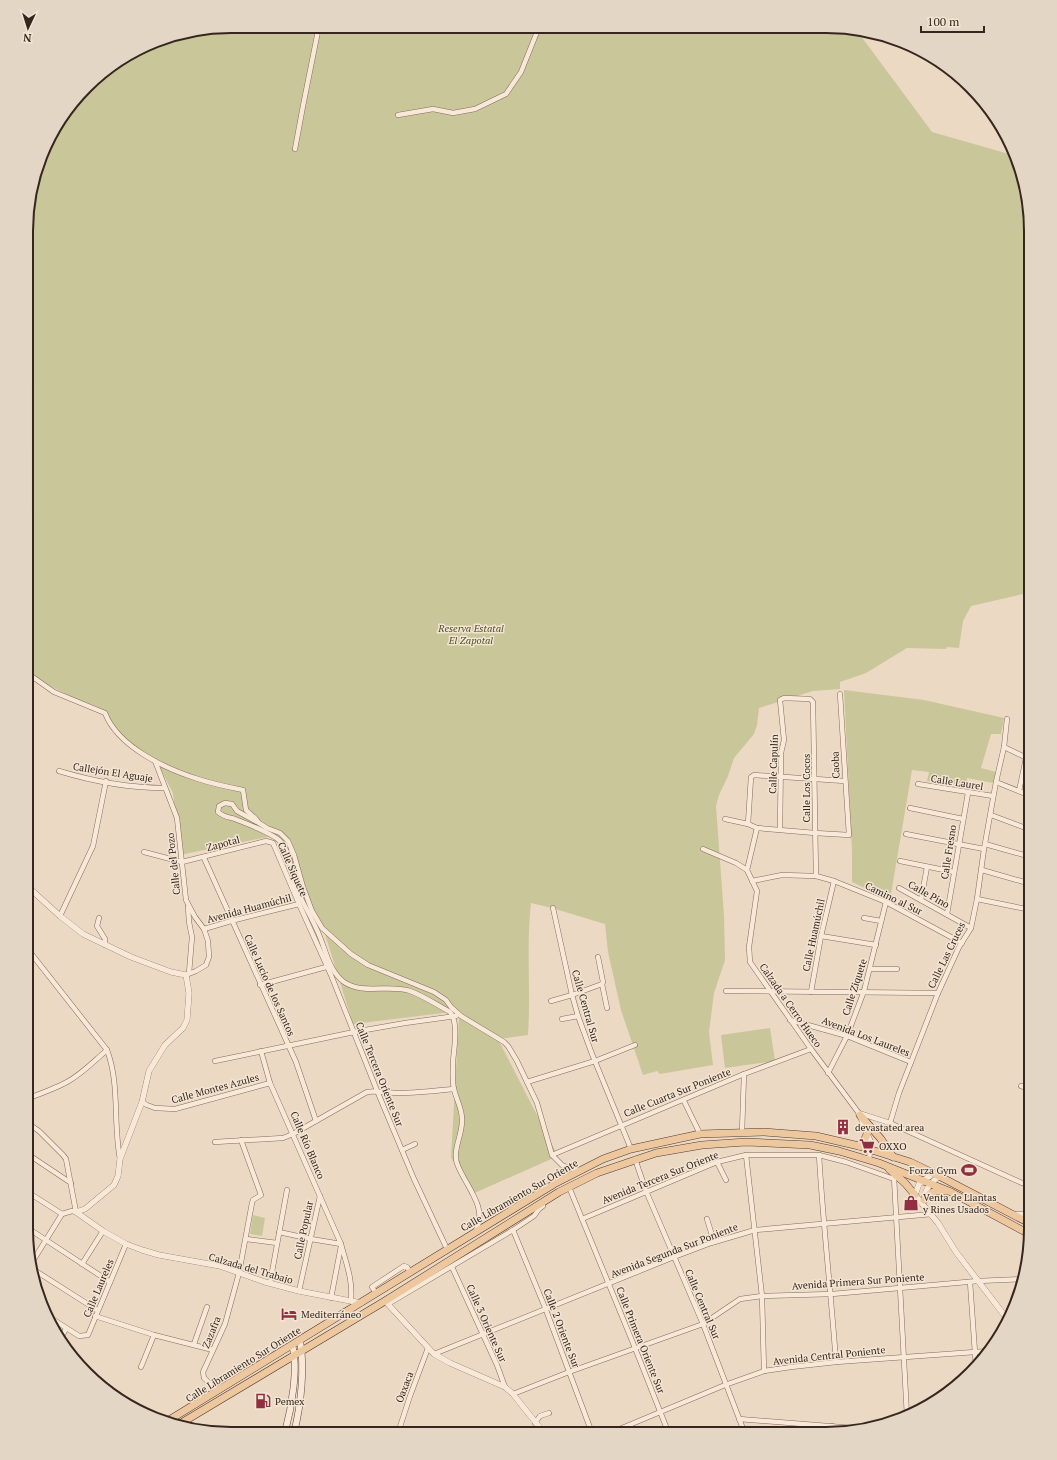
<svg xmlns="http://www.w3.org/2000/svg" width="1057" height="1460" font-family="'PT Serif',serif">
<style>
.green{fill:#c9c699}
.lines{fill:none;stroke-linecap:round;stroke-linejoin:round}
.minor-casing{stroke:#856b5c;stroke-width:5.5}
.tertiary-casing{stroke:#856b5c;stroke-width:6}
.secondary-casing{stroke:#674c3f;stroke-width:7}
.primary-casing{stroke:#533a30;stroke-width:8}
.minor{stroke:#f7e8d7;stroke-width:4.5}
.tertiary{stroke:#f7e8d7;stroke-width:5.5}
.secondary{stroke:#f7e8d7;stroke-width:6}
.primary{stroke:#edc79e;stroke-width:7}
.labels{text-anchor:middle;stroke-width:3;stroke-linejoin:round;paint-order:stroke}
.park-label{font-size:10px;font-style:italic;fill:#4e5127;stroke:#f3e5d3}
.street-label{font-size:10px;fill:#36261f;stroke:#f3e5d3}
.poi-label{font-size:10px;fill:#36261f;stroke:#f3e5d3;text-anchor:start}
.rim{fill:none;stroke:#36261f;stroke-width:2}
</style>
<rect width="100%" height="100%" fill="#ecd9c4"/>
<g class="green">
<path d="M231 26 853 28H855L932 132 1016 156 1024 178 1031 231V574L1023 594 971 606 963 621 959 648 947 647 946 649 907 648 866 673 840 682V689L813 691 759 708 757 725 754 734 734 758 728 776 719 795 716 806 724 916 725 960 714 993 709 1032 713 1065 660 1074 657 1071 643 1075 621 1010 608 952 605 924 552 908 531 903C526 947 531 991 528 1035L498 1039 558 1156 470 1195 451 1157 459 1017 452 1012 353 1024 325 934 319 929 303 895 300 885 294 874V867L291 857 277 835 180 855 173 793 158 764 126 745 106 715 96 706 76 699 44 683 27 671 28 204 53 129 96 77 165 37Z"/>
<path d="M844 690 924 700 1004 718 1001 734H991L981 768 996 772 993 783 967 778 966 787 927 781 929 772 912 770 890 900 852 882V852Z"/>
<path d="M770 1028 775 1061 725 1068 721 1035Z"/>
<path d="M253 1215 265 1218 262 1236 250 1234Z"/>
</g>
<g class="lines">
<defs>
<g id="minor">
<path d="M398 115 433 109 453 113 475 109 506 94 521 72 539 27"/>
<path d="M295 149 303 106 319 26"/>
<path d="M27 673 54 692 105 713C118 747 166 769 198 779 213 784 228 787 243 790L246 810 255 818 259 823 267 828 280 833 288 841 294 855 303 887 312 911 322 928 351 954 368 965 434 992 446 1000 451 1007 461 1016 504 1042 508 1046 517 1061 537 1103 552 1155 562 1165 569 1168 579 1170"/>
<path d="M1004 747 1031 760"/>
<path d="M155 761 177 818 186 900 195 917 204 929 208 941 209 957 206 965 196 971 186 975"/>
<path d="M59 771C92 781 131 788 165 788"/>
<path d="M996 782 1031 796"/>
<path d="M918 784 993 796"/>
<path d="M1019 791 1026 758"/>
<path d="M910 808 963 819"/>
<path d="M991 815 1031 830"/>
<path d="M725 819 748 824 757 828 815 833 849 835 840 694"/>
<path d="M257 822 237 811 232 804 225 803 219 806 218 812C224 817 228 817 235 819 247 824 273 833 281 842 291 854 290 870 295 885 302 903 313 919 320 937 326 952 330 972 344 982 363 995 389 984 410 991 424 996 437 1005 450 1012 459 1023 454 1048 453 1062 453 1070 452 1081 454 1089 456 1099 462 1108 462 1119 463 1135 451 1151 458 1166 466 1186 488 1208 476 1230"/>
<path d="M748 824 751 777 754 775 845 781"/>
<path d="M780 830 781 753 784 740 780 700 784 698 810 699 813 702 816 876"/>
<path d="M906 834 984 849"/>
<path d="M985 844 1031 857"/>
<path d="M703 849 736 863 747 870 757 891 749 947 750 962 811 1049 858 1112 871 1142 869 1160"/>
<path d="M144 852 182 862 266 841 273 843 299 904 331 975 378 1093 414 1179 447 1249"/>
<path d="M204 858 296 1062 316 1121"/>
<path d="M900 861 954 872"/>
<path d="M747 870 757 828"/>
<path d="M982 870 1031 884"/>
<path d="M752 881 782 875 816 876 834 881 886 902 962 943"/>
<path d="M1026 882 1031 862"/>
<path d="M899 888 971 928"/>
<path d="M977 899 1031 910"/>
<path d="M921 900 927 867"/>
<path d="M188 907 189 922 192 937 189 973"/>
<path d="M553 908 572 995 578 1016 592 1054 631 1149"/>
<path d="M947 914 968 793"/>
<path d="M60 916 93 846 106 781"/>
<path d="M99 918 97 926 105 939V945"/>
<path d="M864 918 881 921"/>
<path d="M204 929 231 921 299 904"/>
<path d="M821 936 876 945"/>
<path d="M26 947 107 1050C120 1084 113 1123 120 1159"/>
<path d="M598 957 603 982 602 984 607 1008"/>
<path d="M870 969H897"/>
<path d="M260 985 326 967"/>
<path d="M726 991 938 993"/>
<path d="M811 992 821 936 834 881"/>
<path d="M551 1001 572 995 602 984"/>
<path d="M562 1019 578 1016"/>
<path d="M790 1020 847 1036 911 1062"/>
<path d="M261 1051 270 1083 341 1244C346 1263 353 1280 351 1300"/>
<path d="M215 1061 354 1032 405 1023 456 1016"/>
<path d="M828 1073 847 1036 864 991 886 902"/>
<path d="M527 1082 595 1061 635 1045"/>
<path d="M1021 1086 1031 1089"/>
<path d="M26 1099C40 1094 54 1089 67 1082 82 1074 94 1061 107 1050"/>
<path d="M684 1101 700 1134"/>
<path d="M142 1102 147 1105 155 1108 175 1109 270 1083"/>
<path d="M859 1113 890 1123 1022 1183 1027 1182 1031 1170"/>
<path d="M26 1122 39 1131 63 1155 66 1159 76 1212 72 1211 62 1214 31 1264"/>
<path d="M890 1123 899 1093 938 993 959 947 971 928 977 899 984 849 996 782 1004 747 1007 719"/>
<path d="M742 1132 744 1074"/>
<path d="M215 1142 283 1138 293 1134 367 1092C374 1090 389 1093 398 1093 417 1093 435 1091 454 1089"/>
<path d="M402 1150 415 1144"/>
<path d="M26 1153 71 1183"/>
<path d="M552 1155 744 1074 811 1049"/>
<path d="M746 1155 762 1296 764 1371"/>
<path d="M819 1155C823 1224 831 1293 836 1362"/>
<path d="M635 1159 646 1191 703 1324 745 1434"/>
<path d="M717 1162 726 1180"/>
<path d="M894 1177 907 1416"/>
<path d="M569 1187 635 1348 669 1434"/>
<path d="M26 1191 62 1214"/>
<path d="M1012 1214H1031"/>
<path d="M582 1219 717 1162 746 1155H819L846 1162 894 1179"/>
<path d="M707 1219 714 1242"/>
<path d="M26 1227 110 1282"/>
<path d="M513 1230 546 1310 592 1433"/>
<path d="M279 1232 311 1239 341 1244"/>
<path d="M246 1239 277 1243"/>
<path d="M1027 1261 1028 1234"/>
<path d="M82 1264 103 1231"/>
<path d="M452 1267 497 1365 505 1387"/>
<path d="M31 1268 97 1310"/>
<path d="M970 1282 976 1367"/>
<path d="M270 1283 287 1190"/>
<path d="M299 1291 320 1196"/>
<path d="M376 1293 372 1287 404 1266 407 1267 410 1272"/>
<path d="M331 1298 341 1246"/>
<path d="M388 1304 513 1230 534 1216 539 1209 543 1206"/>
<path d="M46 1315 79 1336 88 1335 126 1244"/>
<path d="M95 1316 154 1335 213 1350"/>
<path d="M60 1339 66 1329"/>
<path d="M194 1344 207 1307"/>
<path d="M434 1354 674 1257 711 1243 755 1230 932 1214"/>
<path d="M141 1367 154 1335"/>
<path d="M218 1391 204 1378 203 1372 225 1324 239 1273 252 1203 253 1200 261 1195 241 1140"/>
<path d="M513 1394 569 1372 703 1324 740 1299 762 1296 832 1294 978 1281 1023 1279"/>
<path d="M739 1419 866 1429"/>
<path d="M535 1423 540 1416 549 1413"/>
<path d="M398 1433 410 1396 428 1348"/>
<path d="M610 1433 725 1385 764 1371 791 1367 836 1362 989 1351"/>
<path d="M831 1433 832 1426"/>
</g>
<g id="tertiary">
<path d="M27 886 60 916 83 934 131 957 171 972 186 975 189 993 187 1020 183 1028 165 1045 149 1071 142 1102 120 1159 118 1176 114 1185 85 1209 76 1212"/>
<path d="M934 1173 919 1184 915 1195 938 1223 956 1252 1008 1320"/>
<path d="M924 1200C925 1188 931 1183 939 1176"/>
<path d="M76 1212 103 1231 126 1244 142 1250 159 1255 220 1266 265 1282 299 1291 361 1303"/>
<path d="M385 1301 434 1354 450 1363 505 1387 513 1394 544 1433"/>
</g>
<g id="secondary">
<path d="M285 1432C291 1410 299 1367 292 1345"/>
<path d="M294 1433C301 1405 305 1368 300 1341"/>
</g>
<g id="primary">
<path d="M860 1115 881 1139 893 1157"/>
<path d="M859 1146 864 1141 868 1132"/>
<path d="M889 1169 905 1183 915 1195"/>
<path d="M924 1200C929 1193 935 1189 944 1191"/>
<path d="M166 1422 554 1184 603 1159 631 1149 700 1134 764 1132 816 1136 859 1146 910 1162 939 1176 1031 1224"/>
<path d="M178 1425 385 1301 559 1192 597 1173 656 1153 702 1145 746 1142 810 1145 839 1151 879 1163 951 1192 1031 1235"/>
</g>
</defs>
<use href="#minor" class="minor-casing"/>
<use href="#tertiary" class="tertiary-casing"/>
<use href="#secondary" class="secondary-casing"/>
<use href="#primary" class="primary-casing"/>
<use href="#minor" class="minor"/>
<use href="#tertiary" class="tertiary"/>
<use href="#secondary" class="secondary"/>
<use href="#primary" class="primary"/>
</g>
<defs>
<symbol id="building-bare" viewBox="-9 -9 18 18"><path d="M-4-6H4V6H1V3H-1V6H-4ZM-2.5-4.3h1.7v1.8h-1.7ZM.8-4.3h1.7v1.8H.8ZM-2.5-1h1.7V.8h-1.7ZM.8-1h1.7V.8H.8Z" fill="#912f41" stroke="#f3e5d3" stroke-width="2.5" paint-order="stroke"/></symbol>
<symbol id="supermarket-bare" viewBox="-9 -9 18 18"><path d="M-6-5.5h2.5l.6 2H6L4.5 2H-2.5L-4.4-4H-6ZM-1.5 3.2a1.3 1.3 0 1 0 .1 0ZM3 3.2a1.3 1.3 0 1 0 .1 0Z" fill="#912f41" stroke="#f3e5d3" stroke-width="2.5" paint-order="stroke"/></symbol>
<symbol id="stadium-bare" viewBox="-9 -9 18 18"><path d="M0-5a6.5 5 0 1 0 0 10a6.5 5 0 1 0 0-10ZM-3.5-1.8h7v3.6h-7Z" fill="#912f41" stroke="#f3e5d3" stroke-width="2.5" paint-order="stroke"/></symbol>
<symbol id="shop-bare" viewBox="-9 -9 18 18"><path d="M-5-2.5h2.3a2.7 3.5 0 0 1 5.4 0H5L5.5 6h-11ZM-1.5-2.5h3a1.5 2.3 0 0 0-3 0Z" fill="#912f41" stroke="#f3e5d3" stroke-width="2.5" paint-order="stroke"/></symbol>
<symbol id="hotel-bare" viewBox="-9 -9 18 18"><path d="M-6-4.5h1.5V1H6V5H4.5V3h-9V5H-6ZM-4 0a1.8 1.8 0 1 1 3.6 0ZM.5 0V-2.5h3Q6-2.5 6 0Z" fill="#912f41" stroke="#f3e5d3" stroke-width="2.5" paint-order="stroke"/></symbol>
<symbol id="fuel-bare" viewBox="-9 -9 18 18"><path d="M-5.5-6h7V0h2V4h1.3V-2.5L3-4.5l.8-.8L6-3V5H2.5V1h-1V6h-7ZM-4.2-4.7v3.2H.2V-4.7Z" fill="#912f41" stroke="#f3e5d3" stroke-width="2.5" paint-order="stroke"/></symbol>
</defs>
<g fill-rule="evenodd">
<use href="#building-bare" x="832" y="1116" width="22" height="22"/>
<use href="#supermarket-bare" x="856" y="1135" width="22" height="22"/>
<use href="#stadium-bare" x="958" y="1159" width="22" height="22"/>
<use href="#shop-bare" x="900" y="1192" width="22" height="22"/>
<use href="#hotel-bare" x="278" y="1303" width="22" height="22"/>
<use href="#fuel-bare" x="252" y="1390" width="22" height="22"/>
</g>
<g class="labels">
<g class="park-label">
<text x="471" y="632">Reserva Estatal<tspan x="471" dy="12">El Zapotal</tspan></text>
</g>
<g class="street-label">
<text transform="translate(773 764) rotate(-88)" y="4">Calle Capulín</text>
<text transform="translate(835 765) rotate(-92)" y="4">Caoba</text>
<text transform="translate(113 772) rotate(9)" y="4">Callejón El Aguaje</text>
<text transform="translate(957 782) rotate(9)" y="4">Calle Laurel</text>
<text transform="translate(806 788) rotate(-90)" y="4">Calle Los Cocos</text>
<text transform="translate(223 843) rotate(-15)" y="4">Zapotal</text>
<text transform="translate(948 852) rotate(-81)" y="4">Calle Fresno</text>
<text transform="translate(173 864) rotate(-96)" y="4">Calle del Pozo</text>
<text transform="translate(293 869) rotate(66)" y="4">Calle Siquete</text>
<text transform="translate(929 894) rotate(29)" y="4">Calle Pino</text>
<text transform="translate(894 898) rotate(26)" y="4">Camino al Sur</text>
<text transform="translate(249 908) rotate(-15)" y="4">Avenida Huamúchil</text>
<text transform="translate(813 935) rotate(-78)" y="4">Calle Huamúchil</text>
<text transform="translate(946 955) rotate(-64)" y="4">Calle Las Cruces</text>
<text transform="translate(270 985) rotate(66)" y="4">Calle Lucio de los Santos</text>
<text transform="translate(854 987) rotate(-72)" y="4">Calle Ziquete</text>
<text transform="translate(791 1005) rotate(55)" y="4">Calzada a Cerro Hueco</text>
<text transform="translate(586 1006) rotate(74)" y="4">Calle Central Sur</text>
<text transform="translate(866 1036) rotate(21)" y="4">Avenida Los Laureles</text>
<text transform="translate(380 1074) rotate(68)" y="4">Calle Tercera Oriente Sur</text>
<text transform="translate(215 1088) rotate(-15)" y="4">Calle Montes Azules</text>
<text transform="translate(677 1092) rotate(-22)" y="4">Calle Cuarta Sur Poniente</text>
<text transform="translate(308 1145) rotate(67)" y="4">Calle Río Blanco</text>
<text transform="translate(660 1177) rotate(-22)" y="4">Avenida Tercera Sur Oriente</text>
<text transform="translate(519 1195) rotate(-30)" y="4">Calle Libramiento Sur Oriente</text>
<text transform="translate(303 1230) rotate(-78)" y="4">Calle Popular</text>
<text transform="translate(674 1250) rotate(-21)" y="4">Avenida Segunda Sur Poniente</text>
<text transform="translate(251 1268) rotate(16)" y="4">Calzada del Trabajo</text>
<text transform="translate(858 1281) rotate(-4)" y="4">Avenida Primera Sur Poniente</text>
<text transform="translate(98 1288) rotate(-67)" y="4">Calle Laureles</text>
<text transform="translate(703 1304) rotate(67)" y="4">Calle Central Sur</text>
<text transform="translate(487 1323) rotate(66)" y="4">Calle 3 Oriente Sur</text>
<text transform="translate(562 1328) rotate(69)" y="4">Calle 2 Oriente Sur</text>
<text transform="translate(211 1332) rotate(-68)" y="4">Zazafra</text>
<text transform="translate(641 1340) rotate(68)" y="4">Calle Primera Oriente Sur</text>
<text transform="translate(829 1355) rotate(-6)" y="4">Avenida Central Poniente</text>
<text transform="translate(243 1364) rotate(-32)" y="4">Calle Libramiento Sur Oriente</text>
<text transform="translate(404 1387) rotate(-69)" y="4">Oaxaca</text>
</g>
<g class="poi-label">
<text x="855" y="1131">devastated area</text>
<text x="879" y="1150">OXXO</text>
<text x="957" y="1174" text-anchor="end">Forza Gym</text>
<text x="923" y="1201">Venta de Llantas<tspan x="923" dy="12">y Rines Usados</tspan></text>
<text x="301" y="1318">Mediterráneo</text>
<text x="275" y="1405">Pemex</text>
</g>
</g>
<path d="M0 0H1057V1460H0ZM231 33H826A198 198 0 0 1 1024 231V1229A198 198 0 0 1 826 1427H231A198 198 0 0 1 33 1229V231A198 198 0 0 1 231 33Z" fill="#e4d6c5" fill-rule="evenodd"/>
<path class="rim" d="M231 33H826A198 198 0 0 1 1024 231V1229A198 198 0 0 1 826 1427H231A198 198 0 0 1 33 1229V231A198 198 0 0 1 231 33Z"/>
<g transform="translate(28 28) rotate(184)" stroke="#f3e5d3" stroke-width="3" paint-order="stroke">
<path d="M0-3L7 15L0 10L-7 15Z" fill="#36261f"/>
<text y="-6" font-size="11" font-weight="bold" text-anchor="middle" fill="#36261f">N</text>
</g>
<path d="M921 26v6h63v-6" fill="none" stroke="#36261f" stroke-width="2"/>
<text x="927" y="26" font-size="12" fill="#36261f" stroke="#f3e5d3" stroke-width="3" paint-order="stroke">100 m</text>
</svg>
